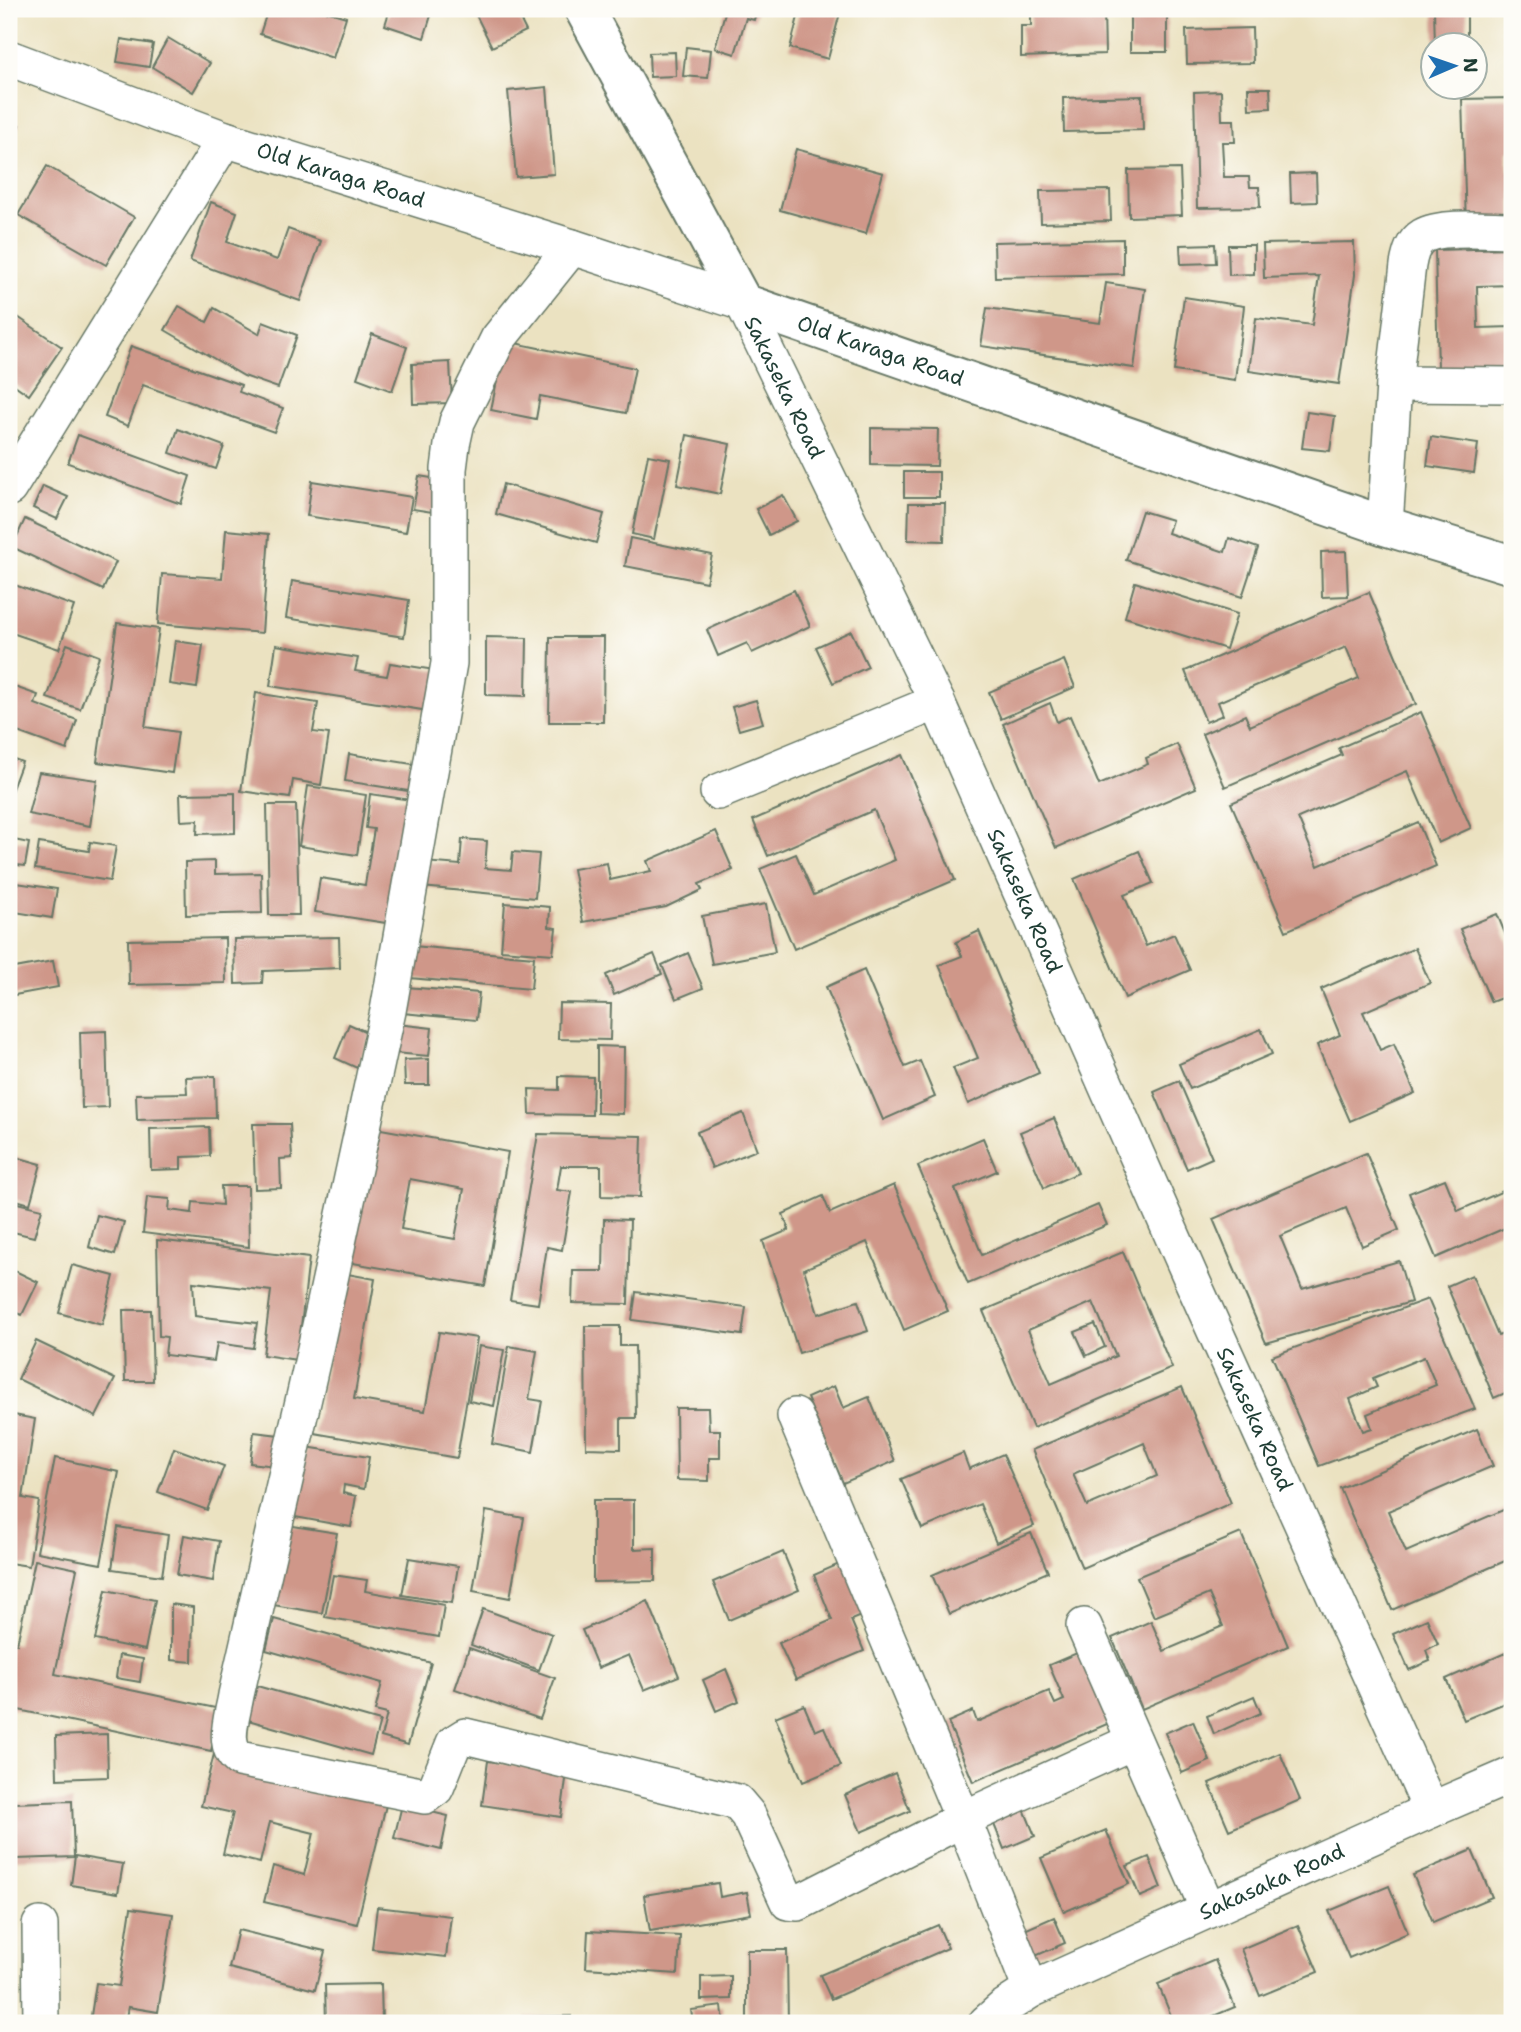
<svg xmlns="http://www.w3.org/2000/svg" width="1521" height="2032" font-family="'Shantell Sans',sans-serif">
<style>
.building{fill:#cf9789;fill-rule:evenodd}
.lines{fill:none;stroke-linecap:round;stroke-linejoin:round}
.minor-casing{stroke:#667765;stroke-width:38}
.tertiary-casing{stroke:#667765;stroke-width:42}
.minor{stroke:#fff;stroke-width:35}
.tertiary{stroke:#fff;stroke-width:38}
.labels{text-anchor:middle;stroke-width:5;stroke-linejoin:round;paint-order:stroke}
.street-label{font-size:21px;fill:#1f3d34;stroke:#fdfcf7}
</style>
<rect width="100%" height="100%" fill="#fdfcf7"/>
<filter id="ink" filterUnits="userSpaceOnUse"><feTurbulence type="fractalNoise" baseFrequency=".0143" numOctaves="2"/><feDisplacementMap in="SourceGraphic" scale="14" xChannelSelector="R" yChannelSelector="G"/><feConvolveMatrix kernelMatrix="1 2 1 2 8 2 1 2 1" color-interpolation-filters="sRGB"/></filter>
<filter id="wash" filterUnits="userSpaceOnUse"><feTurbulence type="fractalNoise" baseFrequency=".00686" numOctaves="4" result="noise"/><feDisplacementMap in="SourceGraphic" scale="28" xChannelSelector="R" yChannelSelector="G"/><feGaussianBlur stdDeviation="1.57" result="paint"/><feColorMatrix in="noise" values="0 0 0 0 0 0 0 0 0 0 0 0 0 0 0 0 0 1.4 0 .05"/><feComposite in="paint" operator="in"/></filter>
<g filter="url(#wash)">
<rect width="100%" height="100%" fill="#ebe2c1"/>
<g id="blocks">
<g class="building">
<path d="M268 9H319L346 17 333 58 260 34Z"/>
<path d="M390 9H433L424 38 385 25Z"/>
<path d="M473 9H515L526 31 492 47Z"/>
<path d="M726 9H757L754 20 746 18 735 54 715 48Z"/>
<path d="M800 9H841L828 59 790 48Z"/>
<path d="M1031 9H1104L1105 54 1021 57V26H1031Z"/>
<rect x="1130" y="9" width="37" height="43"/>
<path d="M1434 9H1467V46H1435Z"/>
<path d="M1252 28 1253 63 1187 64 1186 30Z"/>
<path d="M168 38 210 63 193 92 152 67Z"/>
<path d="M121 39 153 44 149 67 117 62Z"/>
<path d="M686 47 711 50 708 78 683 76Z"/>
<path d="M675 52 676 76 650 77 649 53Z"/>
<path d="M547 87 554 174 516 177 508 91Z"/>
<path d="M1248 88H1270L1271 108 1249 109Z"/>
<path d="M1221 91 1222 120H1234L1235 142H1222L1224 177H1249L1250 187H1259L1260 207 1197 208 1194 92Z"/>
<path d="M1142 96 1143 130 1064 132 1063 98Z"/>
<path d="M1512 98V151H1508V170L1512 169V224L1466 225 1462 99Z"/>
<path d="M9 119 19 125 9 144Z"/>
<path d="M796 149 883 173 866 234 780 210Z"/>
<path d="M47 166 134 217 106 265 18 215Z"/>
<path d="M1180 169 1182 215 1129 217 1128 170Z"/>
<path d="M1316 173 1317 202 1291 203 1290 174Z"/>
<path d="M1110 190 1111 221 1041 223 1040 191Z"/>
<path d="M211 202 237 212 227 242 277 260 288 229 321 241 300 301 190 261Z"/>
<path d="M1123 239V274L995 277 994 242Z"/>
<path d="M1354 242 1355 275 1339 384 1249 371 1256 318 1312 325 1319 276 1264 278 1263 244Z"/>
<path d="M1215 244 1216 263 1181 264 1180 245Z"/>
<path d="M1228 245H1254V274L1229 275Z"/>
<path d="M1512 248V285L1477 286 1478 328 1512 327V367L1438 369 1435 250Z"/>
<path d="M1106 283 1145 289 1134 368 981 346 987 308 1100 323Z"/>
<path d="M1184 297 1244 306 1235 380 1174 371Z"/>
<path d="M179 306 207 322 214 308 259 334 263 322 297 335 278 388 244 376 165 330Z"/>
<path d="M9 311 62 347 29 395 9 381Z"/>
<path d="M372 334 407 347 392 391 357 378Z"/>
<path d="M505 341 635 368 626 413 540 396 536 419 491 410Z"/>
<path d="M131 346 241 385 239 392 283 408 274 432 143 385 128 426 105 417Z"/>
<path d="M450 362 452 403 413 404 412 364Z"/>
<path d="M1307 412 1335 416 1330 451 1302 448Z"/>
<path d="M871 428 938 429 937 466 871 465Z"/>
<path d="M178 429 224 446 216 469 170 453Z"/>
<path d="M78 435 190 476 181 504 68 463Z"/>
<path d="M687 435 730 444 720 494 677 485Z"/>
<path d="M1431 437 1478 444 1474 473 1427 466Z"/>
<path d="M648 455 670 459 654 539 632 534Z"/>
<rect x="904" y="472" width="35" height="25"/>
<path d="M419 476 444 480 439 513 413 509Z"/>
<path d="M312 481 412 497 406 532 307 516Z"/>
<path d="M503 484 604 514 596 543 496 514Z"/>
<path d="M43 486 68 497 57 519 33 508Z"/>
<path d="M783 495 797 521 769 535 756 509Z"/>
<path d="M909 503H945L944 541 908 540Z"/>
<path d="M1142 511 1172 520 1168 533 1225 552 1229 538 1258 548 1242 597 1126 560Z"/>
<path d="M25 519 116 562 103 590 12 547Z"/>
<path d="M226 530 269 534 262 633 158 624 162 574 222 578Z"/>
<path d="M630 538 712 555 706 582 625 566Z"/>
<path d="M1346 551 1348 596 1322 597 1321 552Z"/>
<path d="M292 581 409 600 404 637 286 618Z"/>
<path d="M1135 582 1237 614 1226 649 1125 617Z"/>
<path d="M9 583 74 606 59 649 9 632Z"/>
<path d="M794 590 810 626 752 653 747 643 718 656 707 630Z"/>
<path d="M1369 592 1416 704 1225 787 1202 734 1245 715 1250 726 1359 678 1346 647 1218 702 1223 715 1206 722 1185 671Z"/>
<path d="M117 623 159 629 145 727 178 732 172 773 97 762Z"/>
<path d="M851 631 868 667 833 683 816 647Z"/>
<path d="M486 637 527 638 526 696 486 695Z"/>
<path d="M550 637H604L603 722H549Z"/>
<path d="M175 641 203 645 197 688 169 684Z"/>
<path d="M67 644 99 656 80 709 47 698Z"/>
<path d="M276 645 358 658 355 671 387 676 390 663 441 671 435 712 270 686Z"/>
<path d="M1064 660 1075 687 1001 719 989 692Z"/>
<path d="M9 685 38 695 35 704 77 720 67 750 9 729Z"/>
<path d="M256 693 318 703 313 732 329 734 321 785 293 780 290 798 241 791Z"/>
<path d="M756 700 763 723 739 730 732 707Z"/>
<path d="M1050 703 1057 722 1070 716 1099 785 1148 764 1146 758 1177 744 1196 788 1056 848 1003 724Z"/>
<path d="M1421 712 1471 828 1438 843 1407 771 1298 818 1318 866 1418 822 1436 866 1286 931 1231 803 1342 755 1339 748Z"/>
<path d="M349 754 425 766 421 793 345 781Z"/>
<path d="M902 755 955 880 794 949 760 869 796 854 814 895 895 860 874 810 768 856 753 820Z"/>
<path d="M9 757 22 762 9 797Z"/>
<path d="M39 772 97 780 90 826 28 814Z"/>
<path d="M308 786 366 795 357 855 299 846Z"/>
<path d="M235 793V833L197 834 198 820 181 821 180 794Z"/>
<path d="M370 794 418 801 399 925 315 912 320 878 365 885 374 829 366 828Z"/>
<path d="M267 805H296L299 915H269Z"/>
<path d="M716 831 733 870 699 884 702 890 666 907 583 922 573 869 607 863 610 880 651 871 647 861Z"/>
<path d="M9 839 29 843 25 866 9 864Z"/>
<path d="M462 839 487 841 485 868 511 870 513 852 539 854 535 898 422 887 424 862 460 865Z"/>
<path d="M90 842 116 846 110 881 35 869 39 843 89 851Z"/>
<path d="M1139 851 1153 883 1124 895 1146 946 1174 934 1190 970 1125 998 1074 879Z"/>
<path d="M215 861V874L261 873 262 913 186 915 185 862Z"/>
<path d="M10 882 57 889 52 918 9 911Z"/>
<path d="M505 903 550 907 549 927 556 928 553 954 501 950Z"/>
<path d="M766 904 775 952 712 964 702 916Z"/>
<path d="M1497 914 1512 950V994L1491 1002 1460 929Z"/>
<path d="M979 931 1039 1073 968 1104 953 1068 978 1058 939 965 962 956 956 942Z"/>
<path d="M339 937 340 968 263 971 262 983 235 984 234 939Z"/>
<path d="M225 938 226 983 129 985 128 940Z"/>
<path d="M413 946 534 957 531 989 410 978Z"/>
<path d="M1415 948 1430 983 1363 1012 1380 1050 1394 1044 1415 1093 1350 1121 1317 1045 1340 1035 1321 989Z"/>
<path d="M688 953 703 988 676 999 662 965Z"/>
<path d="M654 954 662 974 614 995 606 975Z"/>
<path d="M53 961 58 987 9 996V969Z"/>
<path d="M864 970 905 1067 920 1061 935 1097 883 1120 826 987Z"/>
<path d="M406 987 479 993 476 1020 403 1013Z"/>
<path d="M559 1003 611 1004 610 1040 558 1039Z"/>
<path d="M349 1024 371 1034 357 1068 335 1058Z"/>
<path d="M397 1024 432 1028 429 1056 394 1053Z"/>
<path d="M1261 1029 1272 1054 1190 1089 1179 1064Z"/>
<path d="M106 1031 108 1107 82 1108 80 1032Z"/>
<path d="M597 1046 624 1047 623 1114 597 1113Z"/>
<path d="M429 1059V1085H405L404 1060Z"/>
<path d="M215 1076 216 1118 137 1120 136 1094 187 1093 186 1077Z"/>
<path d="M559 1076 593 1077 592 1115 530 1114 529 1089 559 1090Z"/>
<path d="M1179 1081 1212 1158 1187 1169 1154 1092Z"/>
<path d="M743 1113 757 1150 712 1168 697 1132Z"/>
<path d="M1054 1118 1078 1173 1044 1188 1020 1132Z"/>
<path d="M253 1124H290L292 1158 280 1159 281 1188 255 1189Z"/>
<path d="M209 1127 210 1156 181 1157V1169L151 1170 150 1129Z"/>
<path d="M370 1127 508 1152 485 1286 347 1262ZM410 1179 464 1189 455 1239 401 1229Z"/>
<path d="M538 1134 642 1136 640 1197 601 1196V1166H561L557 1190 572 1192 562 1250 547 1247 538 1304 510 1300Z"/>
<path d="M983 1138 997 1171 955 1189 982 1255 1098 1205 1107 1225 968 1284 918 1166Z"/>
<path d="M1366 1153 1399 1230 1362 1246 1346 1208 1280 1236 1302 1289 1399 1261 1411 1302 1266 1343 1213 1219Z"/>
<path d="M9 1155 41 1164 30 1204 9 1198Z"/>
<path d="M1445 1179 1458 1211 1512 1187V1225L1436 1258 1409 1193Z"/>
<path d="M894 1185 948 1311 904 1330 867 1242 804 1269 818 1314 858 1301 868 1331 799 1353 763 1241 789 1230 783 1214 823 1196 830 1213Z"/>
<path d="M221 1186H248L249 1247 143 1233 147 1197 170 1199 169 1210 192 1213 193 1202 222 1205Z"/>
<path d="M9 1201 42 1209 34 1237 9 1231Z"/>
<path d="M97 1215 124 1222 115 1255 89 1247Z"/>
<path d="M604 1219 630 1220 628 1304 572 1303 573 1271H603Z"/>
<path d="M157 1240 309 1258 297 1360 263 1355 271 1291 193 1282 195 1316 257 1323 253 1348 217 1343 214 1361 165 1355 167 1337 159 1336Z"/>
<path d="M1123 1252 1172 1368 1033 1428 983 1311ZM1093 1302 1116 1356 1051 1384 1028 1330Z"/>
<path d="M72 1265 114 1276 102 1325 59 1313Z"/>
<path d="M9 1268 38 1282 22 1315 9 1309Z"/>
<path d="M342 1273 375 1279 354 1399 425 1411 439 1332 477 1338 457 1458 314 1433Z"/>
<path d="M1472 1275 1498 1336 1512 1331V1359L1509 1360 1512 1369V1390L1494 1398 1447 1286Z"/>
<path d="M636 1292 746 1307 742 1335 632 1320Z"/>
<path d="M1428 1299 1475 1409 1319 1466 1272 1356ZM1424 1357 1436 1385 1367 1414 1372 1428 1363 1431 1350 1399 1377 1387 1373 1378Z"/>
<path d="M123 1310H151L153 1381H125Z"/>
<path d="M1095 1324 1105 1347 1086 1356 1075 1332Z"/>
<path d="M585 1326H620V1346H635L636 1418H621V1449L586 1448Z"/>
<path d="M36 1341 115 1379 96 1417 18 1379Z"/>
<path d="M479 1346 504 1350 494 1406 469 1401Z"/>
<path d="M509 1346 537 1351 529 1399 542 1401 533 1452 492 1444Z"/>
<path d="M834 1386 843 1408 869 1397 895 1461 843 1483 807 1398Z"/>
<path d="M1182 1387 1231 1503 1082 1568 1032 1450ZM1144 1443 1157 1476 1087 1506 1073 1474Z"/>
<path d="M676 1408H708L709 1430H720V1458H709V1481L677 1480Z"/>
<path d="M9 1414 35 1419 23 1498 39 1501 29 1566 9 1563Z"/>
<path d="M1477 1429 1493 1466 1388 1511 1406 1552 1510 1507 1512 1512V1558L1392 1610 1340 1488Z"/>
<path d="M254 1432 279 1435 276 1466 250 1463Z"/>
<path d="M306 1447 369 1457 364 1489 344 1485 343 1493 356 1496 351 1527 295 1517Z"/>
<path d="M174 1448 224 1466 207 1510 158 1492Z"/>
<path d="M963 1453 969 1469 1003 1454 1034 1526 996 1543 980 1504 922 1529 901 1479Z"/>
<path d="M55 1458 119 1472 101 1564 37 1552Z"/>
<path d="M593 1500H634V1549L655 1548V1581L593 1582Z"/>
<path d="M486 1511 524 1518 510 1598 473 1591Z"/>
<path d="M287 1525 337 1533 322 1613 273 1605Z"/>
<path d="M118 1527 168 1535 162 1576 112 1569Z"/>
<path d="M1031 1533 1048 1572 949 1614 932 1575Z"/>
<path d="M1241 1533 1288 1646 1142 1709 1112 1638 1151 1621 1164 1651 1223 1626 1209 1594 1154 1617 1137 1577Z"/>
<path d="M184 1535 219 1541 213 1581 177 1575Z"/>
<path d="M783 1552 799 1590 729 1620 713 1582Z"/>
<path d="M409 1558 458 1566 452 1603 402 1595Z"/>
<path d="M35 1560 77 1569 55 1674 220 1709 211 1751 9 1708V1688L11 1677H9V1642L17 1644Z"/>
<path d="M846 1561 868 1613 851 1620 864 1651 796 1680 779 1643 832 1620 814 1575Z"/>
<path d="M333 1575 367 1580 365 1591 444 1605 439 1637 325 1617Z"/>
<path d="M106 1590 155 1600 145 1650 95 1640Z"/>
<path d="M648 1601 679 1676 644 1690 629 1655 598 1668 582 1630Z"/>
<path d="M171 1604 193 1607 192 1662 171 1660Z"/>
<path d="M483 1609 552 1634 539 1670 471 1645Z"/>
<path d="M274 1619 431 1663 408 1745 381 1737 387 1714 375 1711 382 1683 266 1650Z"/>
<path d="M1427 1619 1438 1644 1426 1650 1430 1661 1409 1670 1393 1634Z"/>
<path d="M469 1648 555 1678 540 1719 455 1689Z"/>
<path d="M1084 1650 1114 1721 973 1782 948 1722 973 1711 977 1722 1049 1691 1055 1704 1064 1700 1049 1665Z"/>
<path d="M1512 1650V1700L1464 1720 1446 1679Z"/>
<path d="M119 1655 143 1659 140 1682 116 1678Z"/>
<path d="M726 1669 739 1701 716 1711 703 1680Z"/>
<path d="M257 1686 380 1721 371 1755 248 1720Z"/>
<path d="M1254 1696 1261 1713 1214 1734 1207 1716Z"/>
<path d="M804 1705 815 1731 824 1727 841 1766 803 1782 775 1717Z"/>
<path d="M1193 1721 1210 1761 1182 1773 1165 1733Z"/>
<path d="M107 1734 108 1777 57 1779 56 1736Z"/>
<path d="M1280 1753 1300 1800 1229 1830 1209 1783Z"/>
<path d="M214 1754 388 1797 357 1924 264 1902 273 1866 304 1875 314 1833 270 1822 260 1863 223 1854 233 1813 201 1806Z"/>
<path d="M488 1761 567 1772 561 1817 482 1805Z"/>
<path d="M895 1773 910 1811 861 1832 845 1795Z"/>
<path d="M1020 1799 1035 1836 1004 1849 989 1812Z"/>
<path d="M72 1801 74 1857 16 1859 14 1803Z"/>
<path d="M402 1805 448 1816 441 1850 394 1838Z"/>
<path d="M1106 1830 1129 1884 1064 1912 1041 1858Z"/>
<path d="M1472 1850 1492 1897 1433 1922 1413 1875Z"/>
<path d="M75 1856 123 1864 118 1893 71 1885Z"/>
<path d="M1149 1857 1161 1888 1140 1897 1127 1866Z"/>
<path d="M718 1883 720 1897 747 1892 751 1914 650 1931 644 1895Z"/>
<path d="M1389 1886 1408 1933 1349 1958 1329 1911Z"/>
<path d="M377 1907 451 1916 446 1957 372 1949Z"/>
<path d="M131 1908 173 1914 158 2012 128 2007 125 2023 90 2022 96 1983 119 1986Z"/>
<path d="M1054 1917 1065 1943 1024 1961 1013 1935Z"/>
<path d="M938 1925 948 1948 831 1999 820 1975Z"/>
<path d="M1298 1925 1318 1972 1260 1996 1241 1949Z"/>
<path d="M238 1930 325 1951 315 1990 229 1968Z"/>
<path d="M588 1931 680 1936 678 1974 586 1968Z"/>
<path d="M747 1950H787L788 2023H747Z"/>
<path d="M1215 1960 1235 2007 1197 2023H1174L1158 1984Z"/>
<path d="M731 1976V1999L701 2000V1977Z"/>
<path d="M381 1984 382 2023H326L325 1985Z"/>
<path d="M722 2006 724 2023H693L691 2010Z"/>
<path d="M571 2016V2023H527V2017Z"/>
</g>
</g>
</g>
<g filter="url(#ink)">
<use href="#blocks" fill-opacity="0" stroke="#667765" stroke-width="2"/>
<g class="lines">
<defs>
<g id="minor">
<path id="s1" d="M9 58 225 139 572 247 743 303 937 702 1191 1278 1431 1810"/>
<path d="M572 247 498 339 457 422 452 445 449 469V663L388 1011 315 1349 236 1695C233 1715 221 1745 239 1759L425 1796 436 1788 454 1743 465 1736 737 1802 748 1815 788 1902 798 1903 963 1819 1134 1741"/>
<path d="M1394 384 1512 385"/>
<path d="M9 488 225 139"/>
<path d="M1385 526 1394 384 1408 265C1410 254 1413 242 1423 236 1442 225 1489 230 1512 230"/>
<path d="M718 792 937 702"/>
<path d="M795 1416 963 1819 1031 1990 1003 2008 986 2023"/>
<path d="M1084 1626 1208 1909"/>
<path d="M40 1925 41 2023"/>
<path id="s2" d="M1031 1990 1431 1810 1512 1775"/>
</g>
<g id="tertiary">
<path id="s3" d="M584 9 743 303 1385 526 1512 565"/>
</g>
</defs>
<use href="#minor" class="minor-casing"/>
<use href="#tertiary" class="tertiary-casing"/>
<use href="#minor" class="minor"/>
<use href="#tertiary" class="tertiary"/>
</g>
</g>
<g class="labels">
<g class="street-label">
<text dy="7" stroke="none"><textPath href="#s1" startOffset="352">Old Karaga Road</textPath></text>
<text dy="7" stroke="none"><textPath href="#s3" startOffset="480">Old Karaga Road</textPath></text>
<text dy="7" stroke="none"><textPath href="#s1" startOffset="868">Sakaseka Road</textPath></text>
<text dy="7" stroke="none"><textPath href="#s1" startOffset="1435">Sakaseka Road</textPath></text>
<text dy="7" stroke="none"><textPath href="#s1" startOffset="2002">Sakaseka Road</textPath></text>
<text dy="7" stroke="none"><textPath href="#s2" startOffset="264">Sakasaka Road</textPath></text>
</g>
</g>
<rect width="1521" height="2032" fill="none" stroke="#fdfcf7" stroke-width="35"/>
<g transform="translate(1454 66) rotate(88)"><circle r="33" fill="#fdfcf7" stroke="#a4b0a9" stroke-width="2"/>
<path d="M0-5L12 26L0 18L-12 26Z" fill="#1f6fb2"/>
<text y="-10" font-size="19" font-weight="bold" text-anchor="middle" fill="#1f3d34">N</text>
</g>
</svg>
